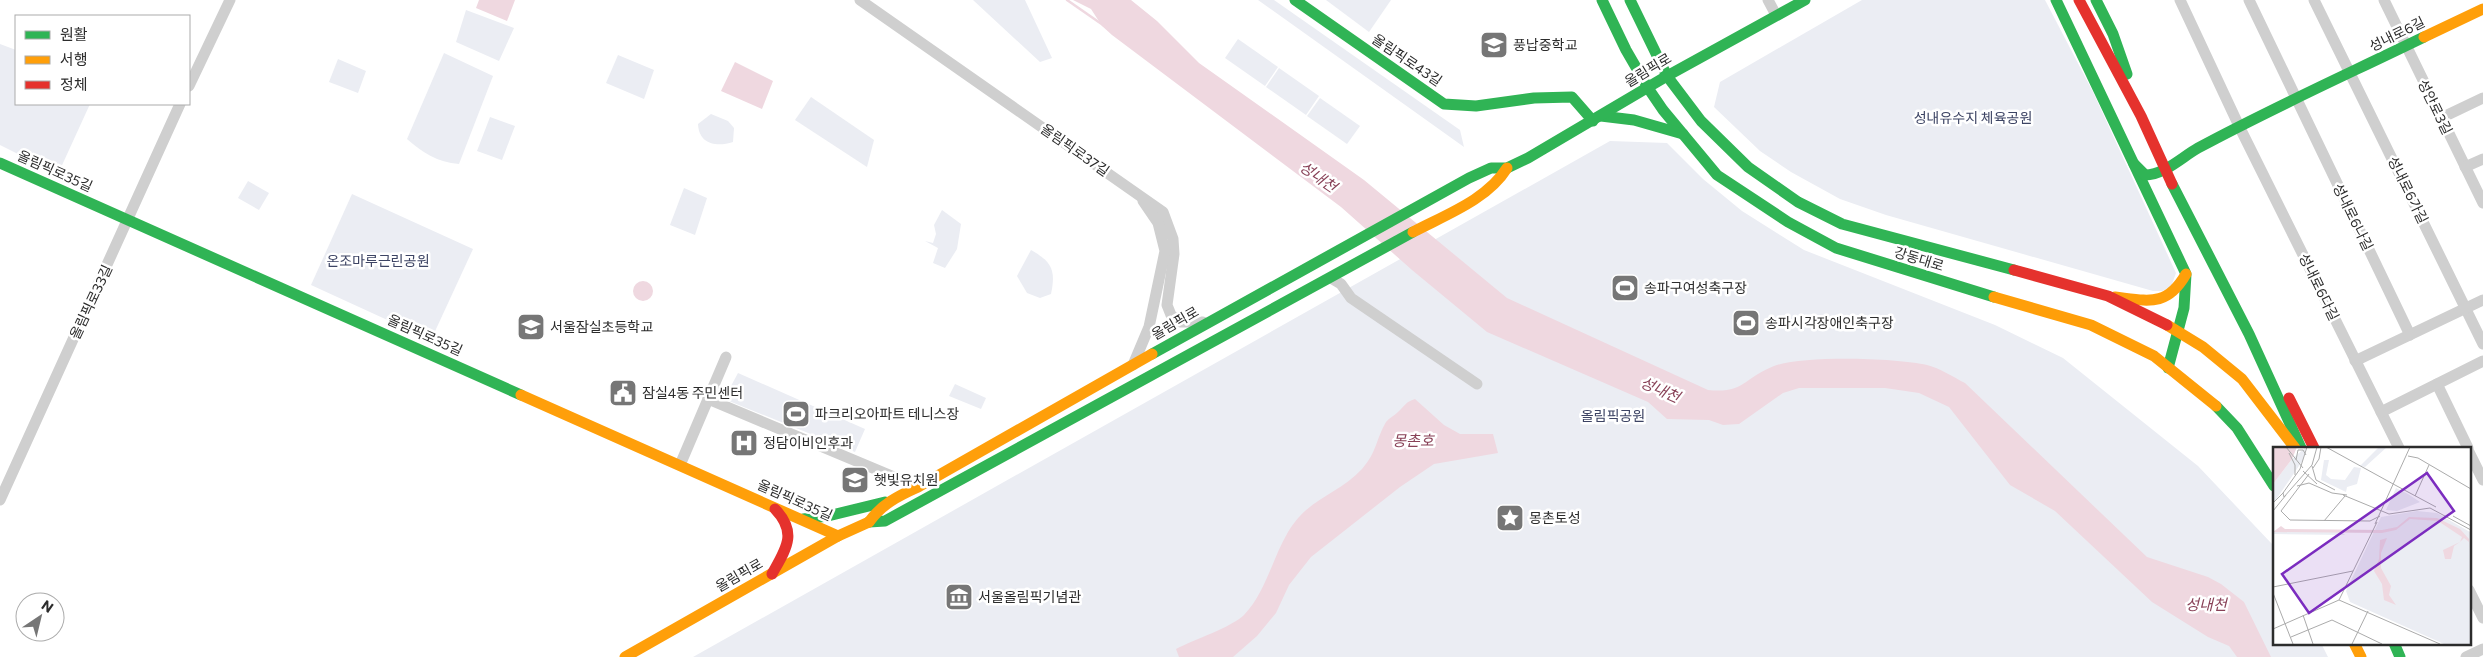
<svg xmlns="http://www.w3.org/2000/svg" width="2483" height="657" font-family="Commissioner,'Noto Sans KR',sans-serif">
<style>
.green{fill:#ebedf3}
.water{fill:#efd8e0}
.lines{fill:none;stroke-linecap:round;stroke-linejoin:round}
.stream{stroke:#efd8e0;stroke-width:2.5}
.street{stroke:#cfcfcf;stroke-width:11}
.fast{stroke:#30b455;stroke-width:11}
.slow{stroke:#ff9f0a;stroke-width:11}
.jam{stroke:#e5322d;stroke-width:11}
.labels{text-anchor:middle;stroke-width:5;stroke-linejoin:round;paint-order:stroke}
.street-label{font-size:14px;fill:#2c2c2c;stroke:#fff}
.poi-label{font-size:14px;fill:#2c2c2c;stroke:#fff;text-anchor:start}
.park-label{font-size:14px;fill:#3d4464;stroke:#fff}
.water-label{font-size:15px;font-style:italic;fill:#884157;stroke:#fff}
.inset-road{fill:none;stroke:#ababab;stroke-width:1}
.view{fill:#7b2cbf;fill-opacity:0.15;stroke:#7b2cbf;stroke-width:2.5}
.inset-edge{fill:none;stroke:#2c2c2c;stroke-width:2.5}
</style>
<rect width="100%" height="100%" fill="#fff"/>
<g class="green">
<path d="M973 0H1025L1052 58 1040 62Z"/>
<path d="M1258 0H1274L1460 130 1464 147Z"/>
<path d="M1326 0H1391L1369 32Z"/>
<path d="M1862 0H2045L2093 92 2176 273 2171 287 2162 291H2153L1886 215 1840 199 1791 172 1760 151 1714 107 1720 82Z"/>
<path d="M466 10 514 28 499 61 456 42Z"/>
<path d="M1238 39 1278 67 1265 86 1225 58Z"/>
<path d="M0 44 16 50V104H90L58 174 0 145Z"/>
<path d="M444 53 493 76 459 164C437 162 423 153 407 139Z"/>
<path d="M618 55 654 70 644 99 606 83Z"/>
<path d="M338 59 366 71 358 93 329 82Z"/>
<path d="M1279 68 1319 96 1306 115 1266 87Z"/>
<path d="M811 97 874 140 867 167 795 120Z"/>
<path d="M1320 98 1360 126 1347 144 1307 116Z"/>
<path d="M711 114 728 121 734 128 733 142C717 147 699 145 698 124Z"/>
<path d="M490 117 515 126 502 160 477 151Z"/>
<path d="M1610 141 1667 143 1703 179 1742 211 1804 250 1995 325 2063 358 2198 466 2272 544 2274 549V643H2321L2328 657H693Z"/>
<path d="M248 181 269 193 259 210 238 198Z"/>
<path d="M684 188 707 198 695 235 670 225Z"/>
<path d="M352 194 473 249 431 340 311 285Z"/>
<path d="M942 210 961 224 957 249 945 268 933 263 938 248 925 241 933 243 936 234 934 225Z"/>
<path d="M1031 250C1052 262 1056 270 1051 294L1040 298 1027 293 1017 276Z"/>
<path d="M738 373 865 429 855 452 724 399Z"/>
<path d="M955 384 986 398 981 409 949 396Z"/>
</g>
<g class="water">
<path d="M479 0H515L507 21 476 8Z"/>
<path d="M1073 0H1131L1157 21 1199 63 1364 180 1507 298 1708 390C1744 394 1745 377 1774 366 1802 355 1897 358 1927 365 1940 368 1953 377 1965 383L2147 557 2208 577 2221 584 2244 602 2271 657H2237L2229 646 2208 637 2152 602 2055 511 2010 485 1949 407 1919 393 1885 388H1799L1783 393 1739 424 1723 425 1709 420 1667 419 1648 402 1487 332 1412 270 1341 207 1112 35 1102 26 1091 9Z"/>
<path d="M735 62 773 81 762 109 721 91Z"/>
<circle cx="643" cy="291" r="10"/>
<path d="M1415 399 1444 425 1460 434H1493L1498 453 1434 464 1400 487 1311 557 1289 585 1276 613 1257 636 1233 657H1179L1176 649C1193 640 1232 627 1244 615 1266 592 1272 559 1288 532 1309 497 1338 495 1362 469 1377 452 1376 439 1386 422 1389 418 1394 416 1398 412 1405 406 1405 402 1415 399Z"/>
</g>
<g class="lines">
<path class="stream" d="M1067 0 1103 25"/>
<g class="street">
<path d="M860 0 1163 212 1173 239 1174 254 1167 305 1171 315 1180 322H1203"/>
<path d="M1768 0 1776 15"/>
<path d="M2180 0 2239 126 2399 448"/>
<path d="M2249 0 2410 335"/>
<path d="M2314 0 2483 344"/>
<path d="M2384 0 2483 203"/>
<path d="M189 86 230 0"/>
<path d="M2441 118 2483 98"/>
<path d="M2465 167 2483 159"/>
<path d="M1331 278 1341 284 1351 298 1477 384"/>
<path d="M2355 361 2483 300"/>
<path d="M1133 365 1149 327 1165 251 1158 223 1143 201"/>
<path d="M2437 384 2468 448"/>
<path d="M708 399 918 487"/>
<path d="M2381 412 2483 361"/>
<path d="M2469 452 2483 480"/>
<path d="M680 465 726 357"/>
<path d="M0 500 180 104"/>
<path d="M2469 590 2483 618"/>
<path d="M2466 657 2483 649"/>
</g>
<g class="fast">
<path d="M1295 0 1444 104 1476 106 1534 98 1572 97 1593 121"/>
<path d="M1602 0 1626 50 1648 88 1663 110 1717 175 1788 222 1836 248 1994 297"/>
<path d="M1630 0 1667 76 1701 121 1748 167 1798 202 1842 224 2014 270"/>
<path d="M2056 0 2186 274 2184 308 2168 368"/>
<path d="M2096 0 2113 34 2127 74"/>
<path d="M1601 116 1634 120 1683 134"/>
<path d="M0 163 521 395"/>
<path d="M2134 164 2145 175C2164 175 2182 157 2198 148 2272 108 2348 74 2424 37"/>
<path d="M2172 184 2249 334 2301 448"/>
<path d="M1152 354 1469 178 1491 168H1507L1528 158 1667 76 1805 0"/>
<path d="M2216 406 2237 428 2274 486"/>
<path d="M803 519 828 516 885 502"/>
<path d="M869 522 885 521 1413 232"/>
<path d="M2394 643 2400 657"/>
</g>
<g class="slow">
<path d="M2424 37 2483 9"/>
<path d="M1413 232C1445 215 1487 200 1507 168"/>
<path d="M1994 297 2091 325 2154 356 2216 406"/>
<path d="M2115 297C2149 301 2167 307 2186 274"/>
<path d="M2167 325 2203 347 2242 379 2295 448"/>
<path d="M521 395 838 536 869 522"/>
<path d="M869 522C882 504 898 496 918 487L1152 354"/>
<path d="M2354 643 2361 657"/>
<path d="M625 657 838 536"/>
</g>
<g class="jam">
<path d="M2079 0 2141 116 2172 184"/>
<path d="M2014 270 2108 296 2167 325"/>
<path d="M2289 398 2314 448"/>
<path d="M772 574C786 549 798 533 775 509"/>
</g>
</g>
<defs>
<symbol id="school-square" viewBox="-11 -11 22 22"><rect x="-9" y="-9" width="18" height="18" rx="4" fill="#767676" stroke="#fff"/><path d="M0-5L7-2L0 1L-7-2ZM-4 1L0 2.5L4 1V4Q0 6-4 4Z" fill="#fff"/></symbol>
<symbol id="stadium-square" viewBox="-11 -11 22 22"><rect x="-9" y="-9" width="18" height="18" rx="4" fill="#767676" stroke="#fff"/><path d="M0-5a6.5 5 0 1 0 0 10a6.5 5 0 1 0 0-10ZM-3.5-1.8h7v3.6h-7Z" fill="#fff"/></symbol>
<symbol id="civic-square" viewBox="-11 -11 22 22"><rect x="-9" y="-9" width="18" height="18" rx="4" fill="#767676" stroke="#fff"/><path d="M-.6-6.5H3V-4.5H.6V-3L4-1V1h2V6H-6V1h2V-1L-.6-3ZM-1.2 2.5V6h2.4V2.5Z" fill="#fff"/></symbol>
<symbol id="hospital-square" viewBox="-11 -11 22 22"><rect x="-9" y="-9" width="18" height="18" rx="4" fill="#767676" stroke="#fff"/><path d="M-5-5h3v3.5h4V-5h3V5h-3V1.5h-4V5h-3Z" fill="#fff"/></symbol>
<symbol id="sight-square" viewBox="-11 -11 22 22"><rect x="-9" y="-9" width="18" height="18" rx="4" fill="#767676" stroke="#fff"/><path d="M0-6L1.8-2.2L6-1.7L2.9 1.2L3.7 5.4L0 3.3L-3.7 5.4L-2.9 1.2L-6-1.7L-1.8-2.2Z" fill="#fff"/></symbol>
<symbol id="museum-square" viewBox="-11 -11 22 22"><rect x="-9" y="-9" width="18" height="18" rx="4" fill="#767676" stroke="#fff"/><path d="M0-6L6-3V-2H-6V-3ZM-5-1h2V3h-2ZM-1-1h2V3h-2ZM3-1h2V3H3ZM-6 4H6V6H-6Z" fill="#fff"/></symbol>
</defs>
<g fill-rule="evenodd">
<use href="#school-square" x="1478" y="29" width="32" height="32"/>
<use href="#stadium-square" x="1609" y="272" width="32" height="32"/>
<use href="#stadium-square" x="1730" y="307" width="32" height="32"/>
<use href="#school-square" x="515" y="311" width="32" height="32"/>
<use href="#civic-square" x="607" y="377" width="32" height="32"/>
<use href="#stadium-square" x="780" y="398" width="32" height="32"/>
<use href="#hospital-square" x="728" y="427" width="32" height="32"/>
<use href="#school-square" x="839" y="464" width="32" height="32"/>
<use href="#sight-square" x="1494" y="502" width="32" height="32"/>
<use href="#museum-square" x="943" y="581" width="32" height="32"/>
</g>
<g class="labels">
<g class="street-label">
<text transform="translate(2397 34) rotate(-26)" y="5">성내로6길</text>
<text transform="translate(1407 60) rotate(34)" y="5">올림픽로43길</text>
<text transform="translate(1648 70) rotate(-31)" y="5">올림픽로</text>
<text transform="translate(2435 107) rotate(64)" y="5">성안로3길</text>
<text transform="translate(1075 150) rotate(35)" y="5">올림픽로37길</text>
<text transform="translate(55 171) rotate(24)" y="5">올림픽로35길</text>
<text transform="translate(2408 190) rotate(64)" y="5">성내로6가길</text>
<text transform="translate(2353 217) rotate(64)" y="5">성내로6나길</text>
<text transform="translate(1919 259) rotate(17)" y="5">강동대로</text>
<text transform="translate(2319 287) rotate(64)" y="5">성내로6다길</text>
<text transform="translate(91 302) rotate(-65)" y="5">올림픽로33길</text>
<text transform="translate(1175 323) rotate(-30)" y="5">올림픽로</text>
<text transform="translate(425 335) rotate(24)" y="5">올림픽로35길</text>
<text transform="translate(795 500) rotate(24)" y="5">올림픽로35길</text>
<text transform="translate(739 575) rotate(-30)" y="5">올림픽로</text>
</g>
<g class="poi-label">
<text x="1513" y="50">풍납중학교</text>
<text x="1644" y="293">송파구여성축구장</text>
<text x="1765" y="328">송파시각장애인축구장</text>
<text x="550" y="332">서울잠실초등학교</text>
<text x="642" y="398">잠실4동 주민센터</text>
<text x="815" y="419">파크리오아파트 테니스장</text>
<text x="763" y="448">정담이비인후과</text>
<text x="874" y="485">햇빛유치원</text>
<text x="1529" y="523">몽촌토성</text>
<text x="978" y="602">서울올림픽기념관</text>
</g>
<g class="park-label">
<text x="1973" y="123">성내유수지 체육공원</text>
<text x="378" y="266">온조마루근린공원</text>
<text x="1613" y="421">올림픽공원</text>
</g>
<g class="water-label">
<text transform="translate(1318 177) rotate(35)" y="5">성내천</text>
<text transform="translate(1660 390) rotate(24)" y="5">성내천</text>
<text x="1413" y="446">몽촌호</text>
<text x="2206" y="610">성내천</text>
</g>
</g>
<g transform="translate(2273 447)">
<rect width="198" height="198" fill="#fff"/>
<path d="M33 0 30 13 0 57V37L19 12ZM106 0H114L92 20 87 19ZM51 13H56L53 28 58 32 72 33 81 20 88 21 84 37 74 40 73 45 48 33ZM123 41 135 47 147 55 124 64 113 63ZM144 64 164 66 197 85V197H171L77 155 73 144 108 70ZM0 85H69L72 88 0 87Z" fill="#ebedf3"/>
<path d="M0 0H24L19 12 0 37ZM136 70 164 71 187 82 196 92 197 106 196 95 191 91 187 95 181 99 178 112H172L170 103 187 95 189 90 165 74 137 72 123 83 109 86 0 85 8 79 12 82 109 83 124 80ZM114 91 108 106V121L118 139 116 148 123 158 111 153 109 137 101 124 106 112 107 93Z" fill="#efd8e0"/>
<path class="inset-road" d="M13 0 30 21M34 0 27 22 10 46 11 50 39 18 44 0M53 0 122 38M16 6 22 18V28M135 9 145 11 198 42M23 13 25 3H30L33 8M39 19 43 33 62 43M40 21 46 12 48 0M30 24 44 37M122 38 163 60M24 39 36 36 59 46 74 48M70 48 116 67 157 61 198 83M142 49 156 18M0 56 11 45M0 64 13 48M180 69 198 79M17 73 97 74 107 69M17 73 8 64 36 27M51 74 72 49M102 77 137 0M0 140 80 124M0 146 20 197M66 153 167 197M30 168 40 197M0 182 66 153 104 75M18 190 59 173 109 197M79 197 95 164"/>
<path class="view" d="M154 26 181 64 36 166 9 127Z"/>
<rect width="198" height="198" class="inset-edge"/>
</g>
<rect x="15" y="15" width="175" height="90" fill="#ffffff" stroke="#ababab"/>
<rect x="25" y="31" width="25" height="8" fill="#30b455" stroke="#ababab"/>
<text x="60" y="40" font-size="15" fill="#2c2c2c">원활</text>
<rect x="25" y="56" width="25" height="8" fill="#ff9f0a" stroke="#ababab"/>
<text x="60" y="65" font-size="15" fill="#2c2c2c">서행</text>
<rect x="25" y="81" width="25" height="8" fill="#e5322d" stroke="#ababab"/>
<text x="60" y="90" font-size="15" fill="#2c2c2c">정체</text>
<g transform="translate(40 617) rotate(35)"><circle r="24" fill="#ffffff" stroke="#ababab"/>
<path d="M0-4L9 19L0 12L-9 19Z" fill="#767676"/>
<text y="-8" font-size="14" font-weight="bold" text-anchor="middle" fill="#2c2c2c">N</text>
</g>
</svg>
